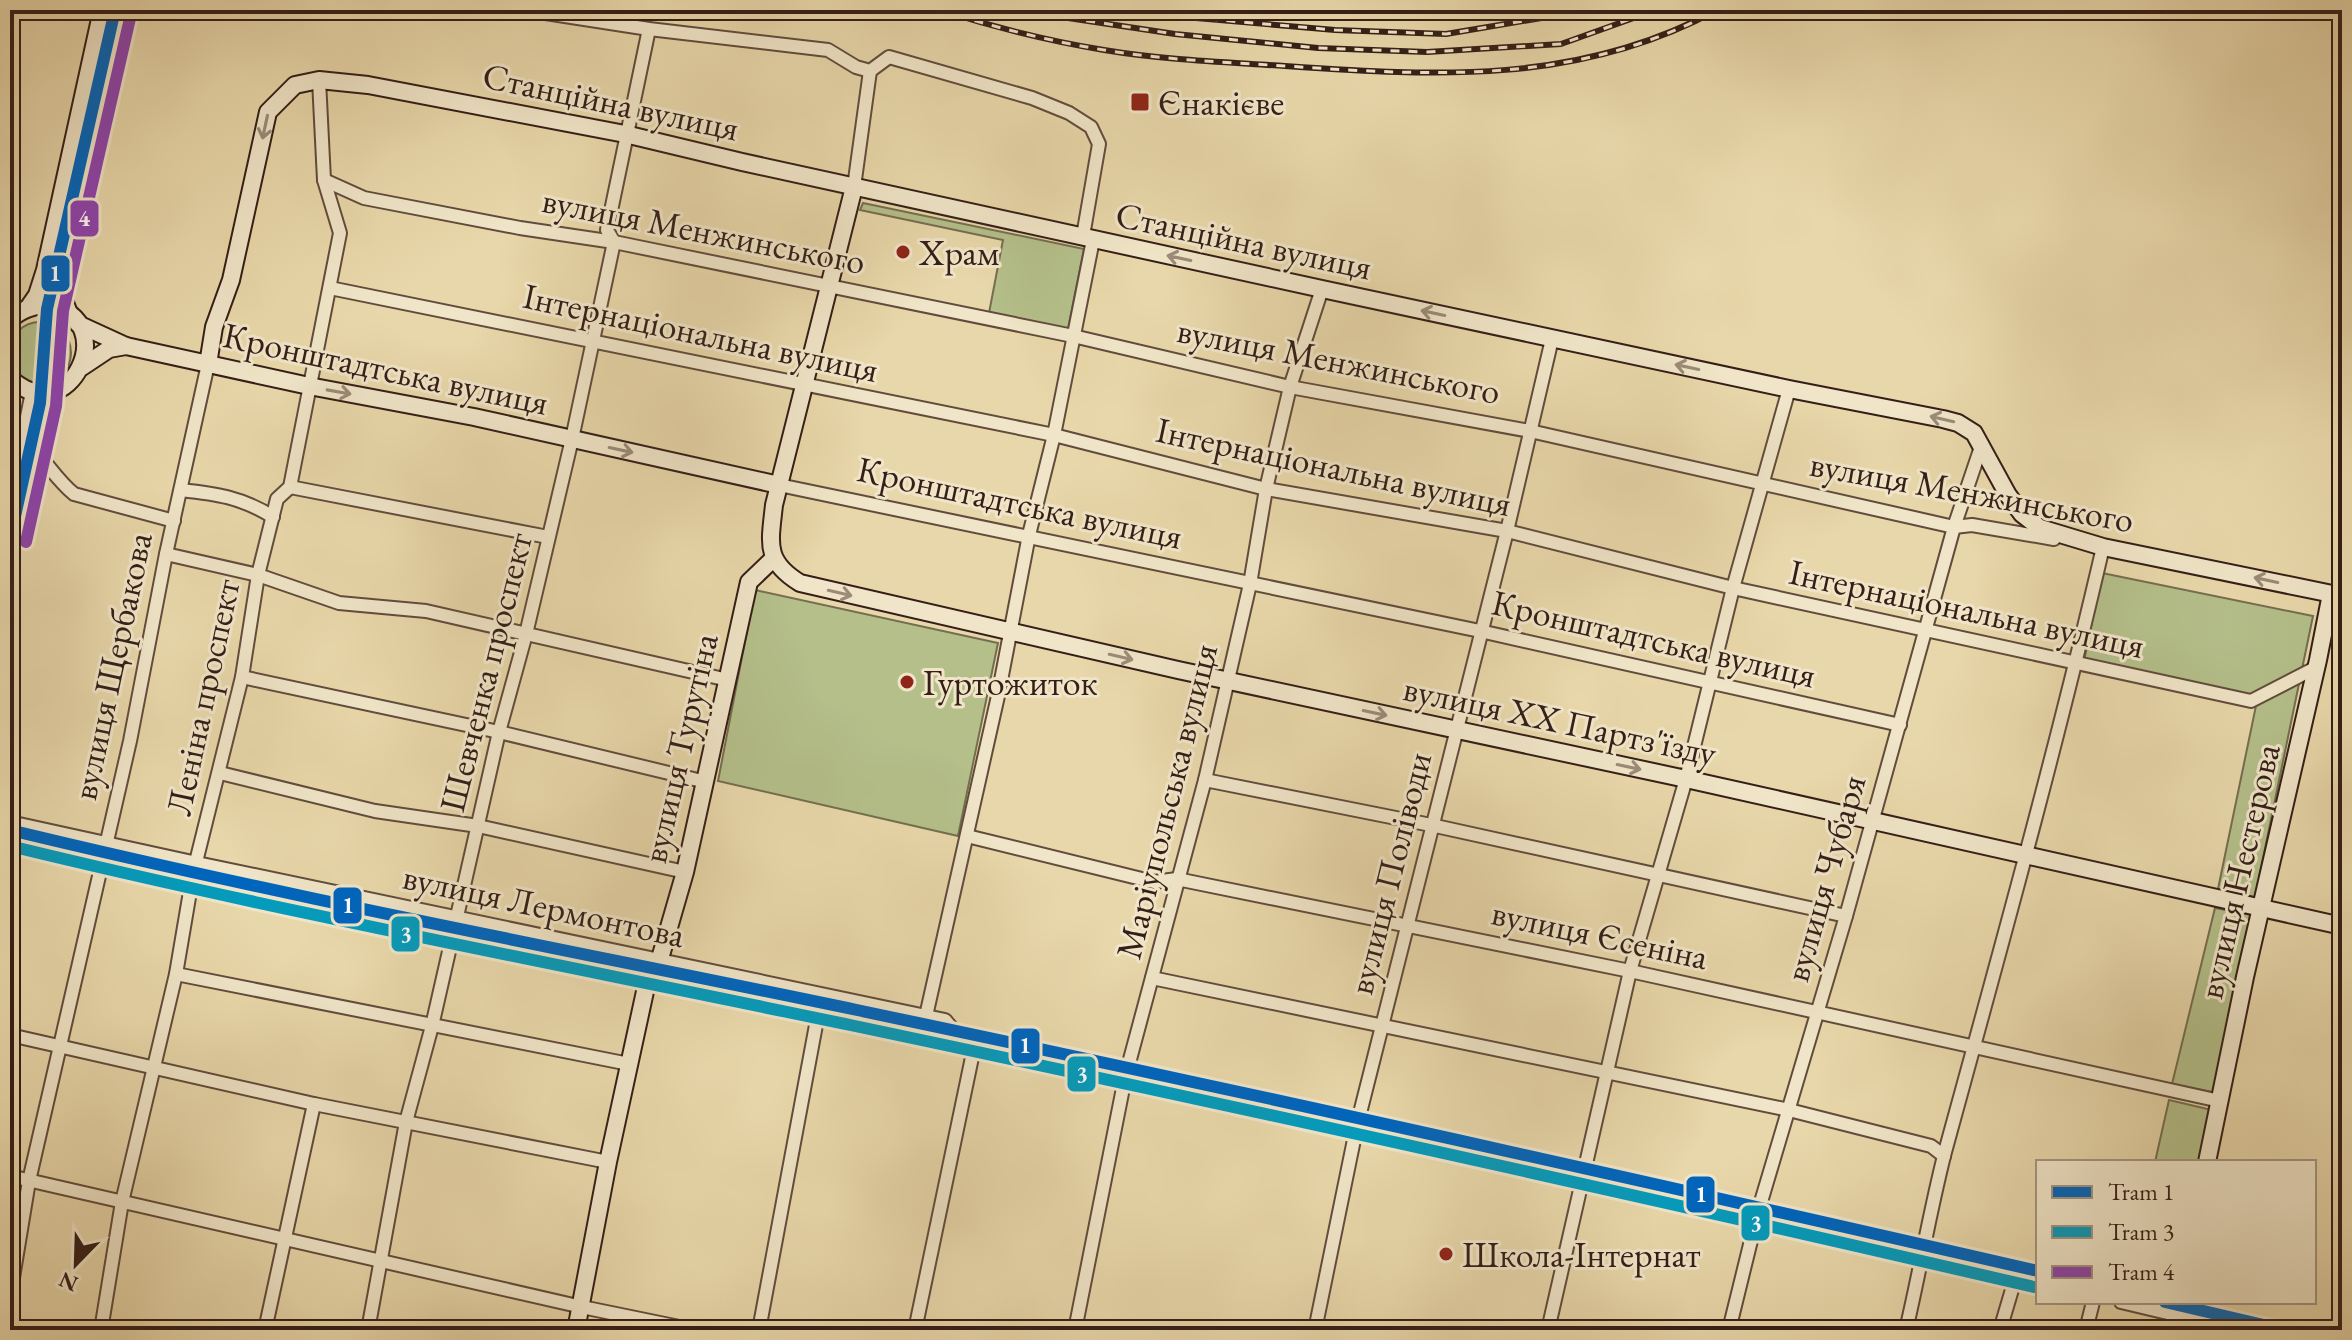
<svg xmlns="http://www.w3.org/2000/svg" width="2352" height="1340" font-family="'EB Garamond',serif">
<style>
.green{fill:#b4bf8a;stroke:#746e50;stroke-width:2}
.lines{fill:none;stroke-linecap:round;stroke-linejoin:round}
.street-casing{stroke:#614c3c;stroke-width:16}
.secondary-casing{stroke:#341e17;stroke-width:20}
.street{stroke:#f0e5c8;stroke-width:12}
.secondary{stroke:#f0e5c8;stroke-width:16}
.rail-casing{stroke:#341e17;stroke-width:6}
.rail{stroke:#f0e5c8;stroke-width:3;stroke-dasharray:9;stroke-linecap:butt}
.tram-1-casing{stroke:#f0e5c8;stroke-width:18}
.tram-2-casing{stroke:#f0e5c8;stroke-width:18}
.tram-3-casing{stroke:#f0e5c8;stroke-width:18}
.tram-1{stroke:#0065bd;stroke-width:12}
.tram-2{stroke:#059bbc;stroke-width:12}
.tram-3{stroke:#8e44ad;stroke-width:12}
.oneway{stroke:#9b8b78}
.poi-dot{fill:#8f2418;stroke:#f0e5c8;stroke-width:3}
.labels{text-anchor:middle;stroke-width:6;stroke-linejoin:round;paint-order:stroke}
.street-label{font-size:36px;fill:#341e17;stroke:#f0e5c8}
.poi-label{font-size:36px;fill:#341e17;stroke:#f0e5c8;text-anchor:start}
.line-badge{stroke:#f0e5c8;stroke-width:3}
.badge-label{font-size:22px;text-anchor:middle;font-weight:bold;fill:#fff}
</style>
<rect width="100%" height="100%" fill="#e8d7aa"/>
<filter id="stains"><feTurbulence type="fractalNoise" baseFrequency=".0025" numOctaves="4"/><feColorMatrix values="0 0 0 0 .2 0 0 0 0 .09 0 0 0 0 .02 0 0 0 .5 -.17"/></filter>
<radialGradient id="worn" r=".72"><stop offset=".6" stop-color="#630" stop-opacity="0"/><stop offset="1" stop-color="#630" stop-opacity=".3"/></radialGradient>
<g class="green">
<path d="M863 203 1084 249 1068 329 989 313 1003 240 860 210Z"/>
<circle cx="40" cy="353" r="31"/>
<path d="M2102 573 2313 616 2255 897 2218 889 2258 696 2084 661Z"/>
<path d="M755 590 998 643 958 836 718 781Z"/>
<path d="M2215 908 2253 915 2217 1093 2172 1084Z"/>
<path d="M2169 1100 2212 1110 2201 1162H2155Z"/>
</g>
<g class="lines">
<defs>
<g id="street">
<path d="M526 10 649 29 828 50 856 67 870 71 889 57 1032 98 1069 113 1091 127 1099 144 1083 236"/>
<path d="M324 180 364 198 520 228 614 242 1073 336 1290 387 1530 431 1954 527 1972 525 2054 539"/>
<path d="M854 187 870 71"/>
<path d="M330 288 1054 435 1266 489 1507 531 1733 588 2251 701 2317 667"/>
<path d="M23 439C43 455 54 478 74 494L174 521"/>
<path d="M779 485 1480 631 1900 725"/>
<path d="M290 487 548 537"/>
<path d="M181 490C217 494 241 497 273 517"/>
<path d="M10 501 32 392"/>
<path d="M166 554 258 575 339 603 426 611 728 680"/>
<path d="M242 677 499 732 706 782"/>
<path d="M220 773 375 811 478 826 685 872"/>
<path d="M1205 780 1431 825 1846 916"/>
<path d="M10 822 197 863 926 1016"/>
<path d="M10 836 194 880 649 973 1125 1078 1357 1125 1758 1212 1923 1257 2038 1282"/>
<path d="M967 836 1154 882 1177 879 1630 971 2220 1101"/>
<path d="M176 974 629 1064"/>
<path d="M1152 978 1789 1110 1931 1146 1944 1156"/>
<path d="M10 1035 314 1104 608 1162"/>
<path d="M962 1040 945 1020 926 1016 998 696 1029 535 1054 435 1093 240"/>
<path d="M10 1176 582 1307 694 1330"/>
<path d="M10 1296 29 1181 130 741 166 554 208 364"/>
<path d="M2121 1302 2239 1330"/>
<path d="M101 1330 122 1202 176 974 193 874 242 677 258 575 277 499 290 487 340 233 324 180 319 80"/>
<path d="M265 1330 314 1104"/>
<path d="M368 1330 406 1122 432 1026 499 732 526 634 572 439 614 242 607 230 649 29"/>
<path d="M759 1330 819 1009"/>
<path d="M915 1330 975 1043"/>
<path d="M1075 1330 1125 1078 1205 780 1250 584 1266 489 1290 387 1322 289"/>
<path d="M1315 1330 1357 1125 1507 531 1552 339"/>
<path d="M1548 1330 1630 971 1686 779 1733 588 1789 389"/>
<path d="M1729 1330 1758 1212 1846 916 1954 527 1982 444"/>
<path d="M1906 1330C1920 1271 1930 1210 1945 1152 2000 951 2056 750 2103 547L2096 546"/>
<path d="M2000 1330 2016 1276"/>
<path d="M2086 1330 2093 1302"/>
</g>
<g id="secondary">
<path d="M854 187 774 505C770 543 764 561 800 583L1178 670 1686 779 2342 926"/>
<path d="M28 308 37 295 45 270 102 10"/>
<path d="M70 316 64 300V269L122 10"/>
<path d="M10 320C20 310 35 304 50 306 122 319 70 434 10 378"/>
<path d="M78 324 126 346 309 386 474 417 779 485"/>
<path d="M208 364 214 327 231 280 268 112 295 85 319 80 368 85 625 134 742 162 1322 289 1789 389 1943 419 1958 423 1974 433 2008 495 2022 514 2040 528 2103 547 2342 596"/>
<path d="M82 367 109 349 126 346"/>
<path d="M2207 1162 2245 977 2318 660 2331 594"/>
<path d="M576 1330 608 1162 649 973 657 969 685 872 749 582 773 559"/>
<path d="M2172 1330 2178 1302"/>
</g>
</defs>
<use href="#street" class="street-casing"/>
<use href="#secondary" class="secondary-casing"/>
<use href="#street" class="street"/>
<use href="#secondary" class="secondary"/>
<defs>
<g id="rail">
<path d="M940 10C993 27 1049 41 1104 50 1164 60 1225 62 1285 66 1437 76 1578 85 1717 10"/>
<path d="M1015 10 1175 34 1318 48 1427 52 1561 44 1656 10"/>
<path d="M1137 10 1196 18 1335 30 1446 34 1589 10"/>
</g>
</defs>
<use href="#rail" class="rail-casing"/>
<use href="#rail" class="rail"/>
<defs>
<g id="tram-1">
<path d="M10 539 40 403 47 309 115 10"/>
<path d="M10 830C291 898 574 951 857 1010 1251 1093 1645 1181 2038 1271"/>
<path d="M2165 1302 2285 1330"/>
</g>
<path id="tram-2" d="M10 846C290 914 573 967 855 1026 1249 1109 1642 1196 2034 1287"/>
<path id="tram-3" d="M26 542 56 406 63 311 131 14"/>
</defs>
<use href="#tram-1" class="tram-1-casing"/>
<use href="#tram-2" class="tram-2-casing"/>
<use href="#tram-3" class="tram-3-casing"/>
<use href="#tram-1" class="tram-1"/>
<use href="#tram-2" class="tram-2"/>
<use href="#tram-3" class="tram-3"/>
</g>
<defs><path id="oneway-shaft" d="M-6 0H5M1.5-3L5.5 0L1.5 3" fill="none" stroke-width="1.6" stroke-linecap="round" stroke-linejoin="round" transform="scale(2)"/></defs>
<g class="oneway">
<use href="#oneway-shaft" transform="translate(265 127) rotate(102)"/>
<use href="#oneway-shaft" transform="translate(1179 258) rotate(-168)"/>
<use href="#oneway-shaft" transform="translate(1433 313) rotate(-168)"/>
<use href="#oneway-shaft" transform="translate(1687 367) rotate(-168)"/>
<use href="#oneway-shaft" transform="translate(339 392) rotate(10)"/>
<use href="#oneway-shaft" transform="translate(1942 419) rotate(-167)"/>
<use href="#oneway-shaft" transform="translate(621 450) rotate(12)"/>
<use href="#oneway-shaft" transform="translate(2266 580) rotate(-168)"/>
<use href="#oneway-shaft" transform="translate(840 593) rotate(13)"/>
<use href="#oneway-shaft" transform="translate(1121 657) rotate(13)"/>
<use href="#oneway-shaft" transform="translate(1375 713) rotate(12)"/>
<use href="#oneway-shaft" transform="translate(1629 767) rotate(12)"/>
</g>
<g class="poi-dot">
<rect x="1130" y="92" width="20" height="20" rx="4"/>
<circle cx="903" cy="252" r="8"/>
<circle cx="907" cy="682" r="8"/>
<circle cx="1446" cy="1254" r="8"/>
</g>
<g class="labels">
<g class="street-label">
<text transform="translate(611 101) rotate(12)" y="13">Станційна вулиця</text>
<text transform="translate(704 230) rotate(11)" y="13">вулиця Менжинського</text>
<text transform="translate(1244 240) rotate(12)" y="13">Станційна вулиця</text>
<text transform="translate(701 332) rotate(12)" y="13">Інтернаціональна вулиця</text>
<text transform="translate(1339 360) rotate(11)" y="13">вулиця Менжинського</text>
<text transform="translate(386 368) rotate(12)" y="13">Кронштадтська вулиця</text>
<text transform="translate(1334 466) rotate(12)" y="13">Інтернаціональна вулиця</text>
<text transform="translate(1972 491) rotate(10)" y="13">вулиця Менжинського</text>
<text transform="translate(1020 502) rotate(12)" y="13">Кронштадтська вулиця</text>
<text transform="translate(1967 608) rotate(12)" y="13">Інтернаціональна вулиця</text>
<text transform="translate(1654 638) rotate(13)" y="13">Кронштадтська вулиця</text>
<text transform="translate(111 666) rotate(-78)" y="13">вулиця Щербакова</text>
<text transform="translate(485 672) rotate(-76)" y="13">Шевченка проспект</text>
<text transform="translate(202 697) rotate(-78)" y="13">Леніна проспект</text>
<text transform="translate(1560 720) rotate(12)" y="13">вулиця XX Партз'їзду</text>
<text transform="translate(679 748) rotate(-77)" y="13">вулиця Турутіна</text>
<text transform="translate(1166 801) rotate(-76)" y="13">Маріупольська вулиця</text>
<text transform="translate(2238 871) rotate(-77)" y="13">вулиця Нестерова</text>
<text transform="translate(1389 873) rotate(-76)" y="13">вулиця Поліводи</text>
<text transform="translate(1824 878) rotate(-74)" y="13">вулиця Чубаря</text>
<text transform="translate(544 905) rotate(12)" y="13">вулиця Лермонтова</text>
<text transform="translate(1600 934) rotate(12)" y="13">вулиця Єсеніна</text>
</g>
<g class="poi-label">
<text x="1158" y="115">Єнакієве</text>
<text x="919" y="265">Храм</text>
<text x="923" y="695">Гуртожиток</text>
<text x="1462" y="1267">Школа-Інтернат</text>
</g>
</g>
<g class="line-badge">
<rect x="69" y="199" width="31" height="39" rx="8" fill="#8e44ad"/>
<rect x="40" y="254" width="31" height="39" rx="8" fill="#0065bd"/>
<rect x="332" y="886" width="31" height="39" rx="8" fill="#0065bd"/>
<rect x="390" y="915" width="31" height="38" rx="8" fill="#059bbc"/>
<rect x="1010" y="1027" width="31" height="38" rx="8" fill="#0065bd"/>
<rect x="1066" y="1055" width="31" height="38" rx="8" fill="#059bbc"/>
<rect x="1685" y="1175" width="31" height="39" rx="8" fill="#0065bd"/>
<rect x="1740" y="1204" width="31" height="38" rx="8" fill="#059bbc"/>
</g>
<g class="badge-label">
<text x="84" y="226">4</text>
<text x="55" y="281">1</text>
<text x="348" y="913">1</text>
<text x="406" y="942">3</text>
<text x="1025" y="1053">1</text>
<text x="1082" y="1082">3</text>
<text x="1701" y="1202">1</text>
<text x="1756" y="1231">3</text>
</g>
<rect width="2352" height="1340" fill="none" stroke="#e8d7aa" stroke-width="40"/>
<rect x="12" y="12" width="2328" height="1316" fill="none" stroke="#341e17" stroke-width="4"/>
<rect x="20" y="20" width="2312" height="1300" fill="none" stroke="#341e17" stroke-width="2"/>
<rect x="2036" y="1160" width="280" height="144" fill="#f0e5c8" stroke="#a59581" stroke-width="2"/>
<rect x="2052" y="1186" width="40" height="12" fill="#0065bd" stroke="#a59581" stroke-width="2"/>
<text x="2108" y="1200" font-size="24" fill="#341e17">Tram 1</text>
<rect x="2052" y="1226" width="40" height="12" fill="#059bbc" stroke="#a59581" stroke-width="2"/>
<text x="2108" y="1240" font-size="24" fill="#341e17">Tram 3</text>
<rect x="2052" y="1266" width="40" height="12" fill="#8e44ad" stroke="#a59581" stroke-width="2"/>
<text x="2108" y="1280" font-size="24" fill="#341e17">Tram 4</text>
<g transform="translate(76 1264) rotate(203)" stroke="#f0e5c8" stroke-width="6" paint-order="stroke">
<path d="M0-6L14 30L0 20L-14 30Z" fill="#341e17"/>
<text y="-12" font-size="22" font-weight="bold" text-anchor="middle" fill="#341e17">N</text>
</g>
<rect width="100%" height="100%" filter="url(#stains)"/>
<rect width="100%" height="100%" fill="url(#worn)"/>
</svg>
